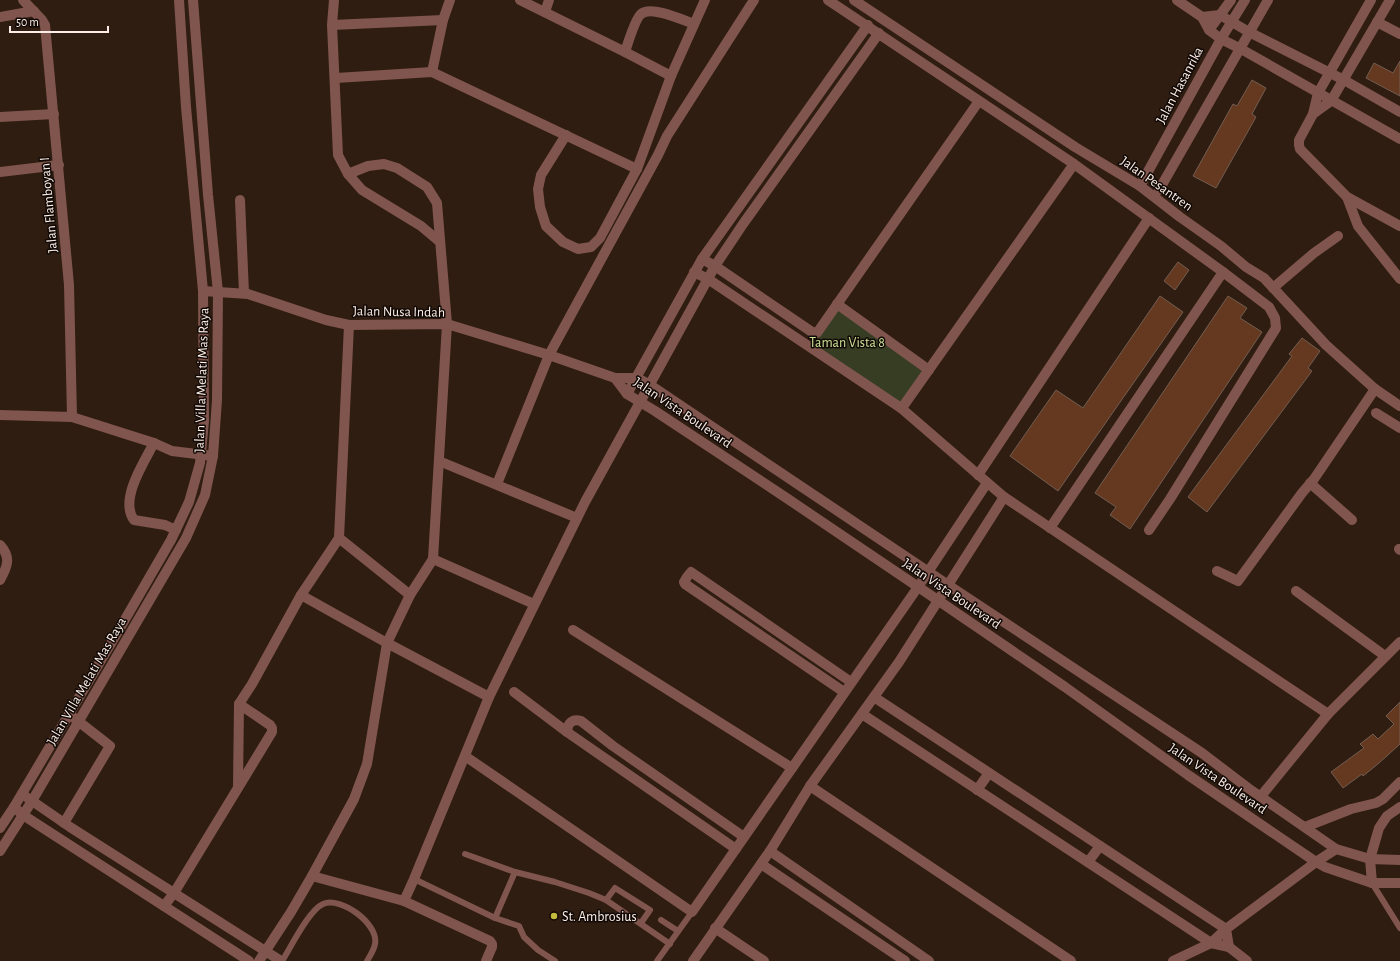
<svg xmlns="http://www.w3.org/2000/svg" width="1400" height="961" font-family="'Alegreya Sans',sans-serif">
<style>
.green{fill:#363d23}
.building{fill:#64391f;stroke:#735d51}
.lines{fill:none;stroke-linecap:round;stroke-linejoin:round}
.service{stroke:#80554d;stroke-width:6}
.minor{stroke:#80554d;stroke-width:10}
.tertiary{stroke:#80554d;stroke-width:10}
.poi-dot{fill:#c5bc3d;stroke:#110905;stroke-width:1.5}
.labels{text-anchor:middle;stroke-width:3;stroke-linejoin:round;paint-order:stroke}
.street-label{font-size:14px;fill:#fceee7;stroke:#110905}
.park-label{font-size:14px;fill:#cce295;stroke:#110905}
.poi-label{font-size:14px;fill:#fceee7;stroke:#110905;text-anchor:start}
</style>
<rect width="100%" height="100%" fill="#2f1d12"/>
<path class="green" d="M837 304 929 370 901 408 808 346Z"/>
<g class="building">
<path d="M1400 61V96L1366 78 1374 63 1393 73Z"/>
<path d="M1252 80 1266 88 1252 114 1256 117 1216 188 1193 176 1233 104 1237 106Z"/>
<path d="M1178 262 1189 270 1175 290 1164 281Z"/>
<path d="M1160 296 1183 312 1058 491 1010 456 1056 390 1083 408Z"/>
<path d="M1228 296 1247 308 1240 318 1262 332 1130 529 1110 515 1116 507 1095 493Z"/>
<path d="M1302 338 1320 351 1308 368 1312 371 1207 512 1188 497 1292 356 1289 354Z"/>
<path d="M1400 702V744L1379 763 1363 776 1362 774 1343 788 1331 772 1364 748 1360 744 1373 734 1378 739 1394 724 1386 716Z"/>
</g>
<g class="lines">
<g class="service">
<path d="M465 854 515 872 555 882 589 893 606 900 670 944"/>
<path d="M414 879 495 918 519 926 524 937 538 950 555 961"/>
<path d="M1372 883 1400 928"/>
<path d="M606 900 615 888 650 910 641 923"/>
<path d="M495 918 515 872"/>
<path d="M661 920 678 931"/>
<path d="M282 961C291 947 309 910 323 904 341 896 379 924 375 944 374 950 370 956 367 961"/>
<path d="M657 961 692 912"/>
</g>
<g class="minor">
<path d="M23 0 42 20 45 25 69 285 72 417"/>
<path d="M334 0 332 25 338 155 348 174 362 190 421 226 440 242"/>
<path d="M520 0 625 52 671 76"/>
<path d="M828 0 1074 164 1223 272 1269 307 1275 318 1276 328 1170 499 1149 530"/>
<path d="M854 0 1075 147 1140 186"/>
<path d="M1177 0 1202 17 1209 30 1221 39 1241 49 1400 139"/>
<path d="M1371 0 1318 93 1313 114 1299 140V145L1300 149 1347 197 1400 226"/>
<path d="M545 12 549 0"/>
<path d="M0 17 34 11"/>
<path d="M1202 17 1220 15 1249 32 1344 80 1400 112"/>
<path d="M1377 22 1400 34"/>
<path d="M332 25 443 20"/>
<path d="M1209 30 1231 0"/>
<path d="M625 52C628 43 635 19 641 14 651 5 683 20 694 24"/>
<path d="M432 72 443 20 450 0"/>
<path d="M336 78 432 72 637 169"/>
<path d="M1313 114 1331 101 1390 0"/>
<path d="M0 117 54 114"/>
<path d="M566 135 541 175 538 189 540 207 546 226 563 242 578 249 591 247 600 238 637 169 671 76 705 0"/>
<path d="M0 172 59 165"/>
<path d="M1159 190 1268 0"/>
<path d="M1347 197 1358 226 1400 279"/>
<path d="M240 200 244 293"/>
<path d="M702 259 715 266 812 332 817 333 979 101"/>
<path d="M694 272 708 279 901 408 904 405 1074 164"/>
<path d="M1273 288 1314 253 1338 236"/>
<path d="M837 304 929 370"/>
<path d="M349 325 339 538 410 595"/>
<path d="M627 394 702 259 868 25"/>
<path d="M901 408 1004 497 1328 714 1400 642"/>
<path d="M1376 413 1400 428"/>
<path d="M0 415 72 417 154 443 172 451 213 456"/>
<path d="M154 443C144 462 119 500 134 520L165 525 176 530"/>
<path d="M439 461 577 518"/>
<path d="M978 475 1149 218"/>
<path d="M1310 483 1352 520"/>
<path d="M497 484 549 355 658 155 667 136 754 0"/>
<path d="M1050 528 1223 272"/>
<path d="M0 545C11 557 8 566 0 580"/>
<path d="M1399 549 1400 550"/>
<path d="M433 559 534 604"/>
<path d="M1217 571 1238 581 1302 493 1314 479 1375 389"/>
<path d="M1296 591 1385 656"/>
<path d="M301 595 387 643 489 697"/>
<path d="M573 630 792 768"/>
<path d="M514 692 567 732 736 849"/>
<path d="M844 692 685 584 684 582 687 577 691 572 851 682"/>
<path d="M874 697 1226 929 1229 947"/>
<path d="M862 714 1211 943 1229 947 1247 961"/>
<path d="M567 732C567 724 572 718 581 721L613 746 744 837"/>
<path d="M465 756 692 912 918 587 987 483"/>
<path d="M810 786 1071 961"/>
<path d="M238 787 239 704 252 684 301 595 339 538"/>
<path d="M977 790 989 773"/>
<path d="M22 794 70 827 281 961"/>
<path d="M1261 796 1328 714"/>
<path d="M14 807 23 815 249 961"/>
<path d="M64 823 110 746 69 714"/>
<path d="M1305 827 1351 809 1376 803 1383 799 1400 782"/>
<path d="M770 851 929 961"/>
<path d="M1370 859 1379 828 1387 816 1400 807"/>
<path d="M1088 862 1100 846"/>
<path d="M761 864 905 961"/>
<path d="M312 876 404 901 414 879 489 697 585 502 715 266 743 224 879 33"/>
<path d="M404 901 490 941 492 944V947L486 961"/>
<path d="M164 906 174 893 272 732V728L270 725 239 704"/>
<path d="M715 928 764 961"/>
<path d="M259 961 291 912 312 876 354 799 367 764 387 643 410 595 433 559 447 324 437 203 427 187 397 168 384 164 368 166 348 174"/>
<path d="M693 961 770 851 810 786 899 662 1004 497"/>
<path d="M1173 961 1211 943 1226 929 1316 862"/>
</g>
<g class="tertiary">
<path d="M1245 0 1221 39 1140 186 1180 217 1221 246 1246 267 1264 278 1326 345 1375 389 1400 406"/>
<path d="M203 291 248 294 326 320 349 325 447 324 549 355 615 378H637L650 385 948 585 1202 753 1248 788 1336 849 1370 859 1400 860"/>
<path d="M615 378 627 394 655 411 785 497 939 601 1065 687 1188 775 1316 862 1325 867 1372 883H1400"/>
<path d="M0 828 14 807 116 635 171 540 189 502 200 463 204 421 203 291 186 107 179 0"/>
<path d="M0 851 32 801 186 538 205 495 213 456 217 400 218 292 208 195 193 0"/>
<path d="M1370 859 1372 883"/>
<path d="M1316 862 1336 849"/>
</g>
</g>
<circle class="poi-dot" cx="554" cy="916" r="4"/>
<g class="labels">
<g class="street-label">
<text transform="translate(1179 85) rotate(-62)" y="5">Jalan Hasanrika</text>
<text transform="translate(1157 183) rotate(35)" y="5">Jalan Pesantren</text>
<text transform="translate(48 205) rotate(-95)" y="5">Jalan Flamboyan I</text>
<text transform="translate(399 311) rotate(1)" y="5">Jalan Nusa Indah</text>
<text transform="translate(201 380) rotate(-88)" y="5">Jalan Villa Melati Mas Raya</text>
<text transform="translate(683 412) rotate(34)" y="5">Jalan Vista Boulevard</text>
<text transform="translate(952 593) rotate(34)" y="5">Jalan Vista Boulevard</text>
<text transform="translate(86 681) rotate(-60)" y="5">Jalan Villa Melati Mas Raya</text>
<text transform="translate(1218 778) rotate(34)" y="5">Jalan Vista Boulevard</text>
</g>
<g class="park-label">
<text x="847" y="347">Taman Vista 8</text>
</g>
<g class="poi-label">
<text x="562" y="921">St. Ambrosius</text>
</g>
</g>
<path d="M10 26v6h98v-6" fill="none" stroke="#fceee7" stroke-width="2"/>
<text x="16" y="26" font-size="12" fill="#fceee7" stroke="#110905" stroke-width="3" paint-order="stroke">50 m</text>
</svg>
